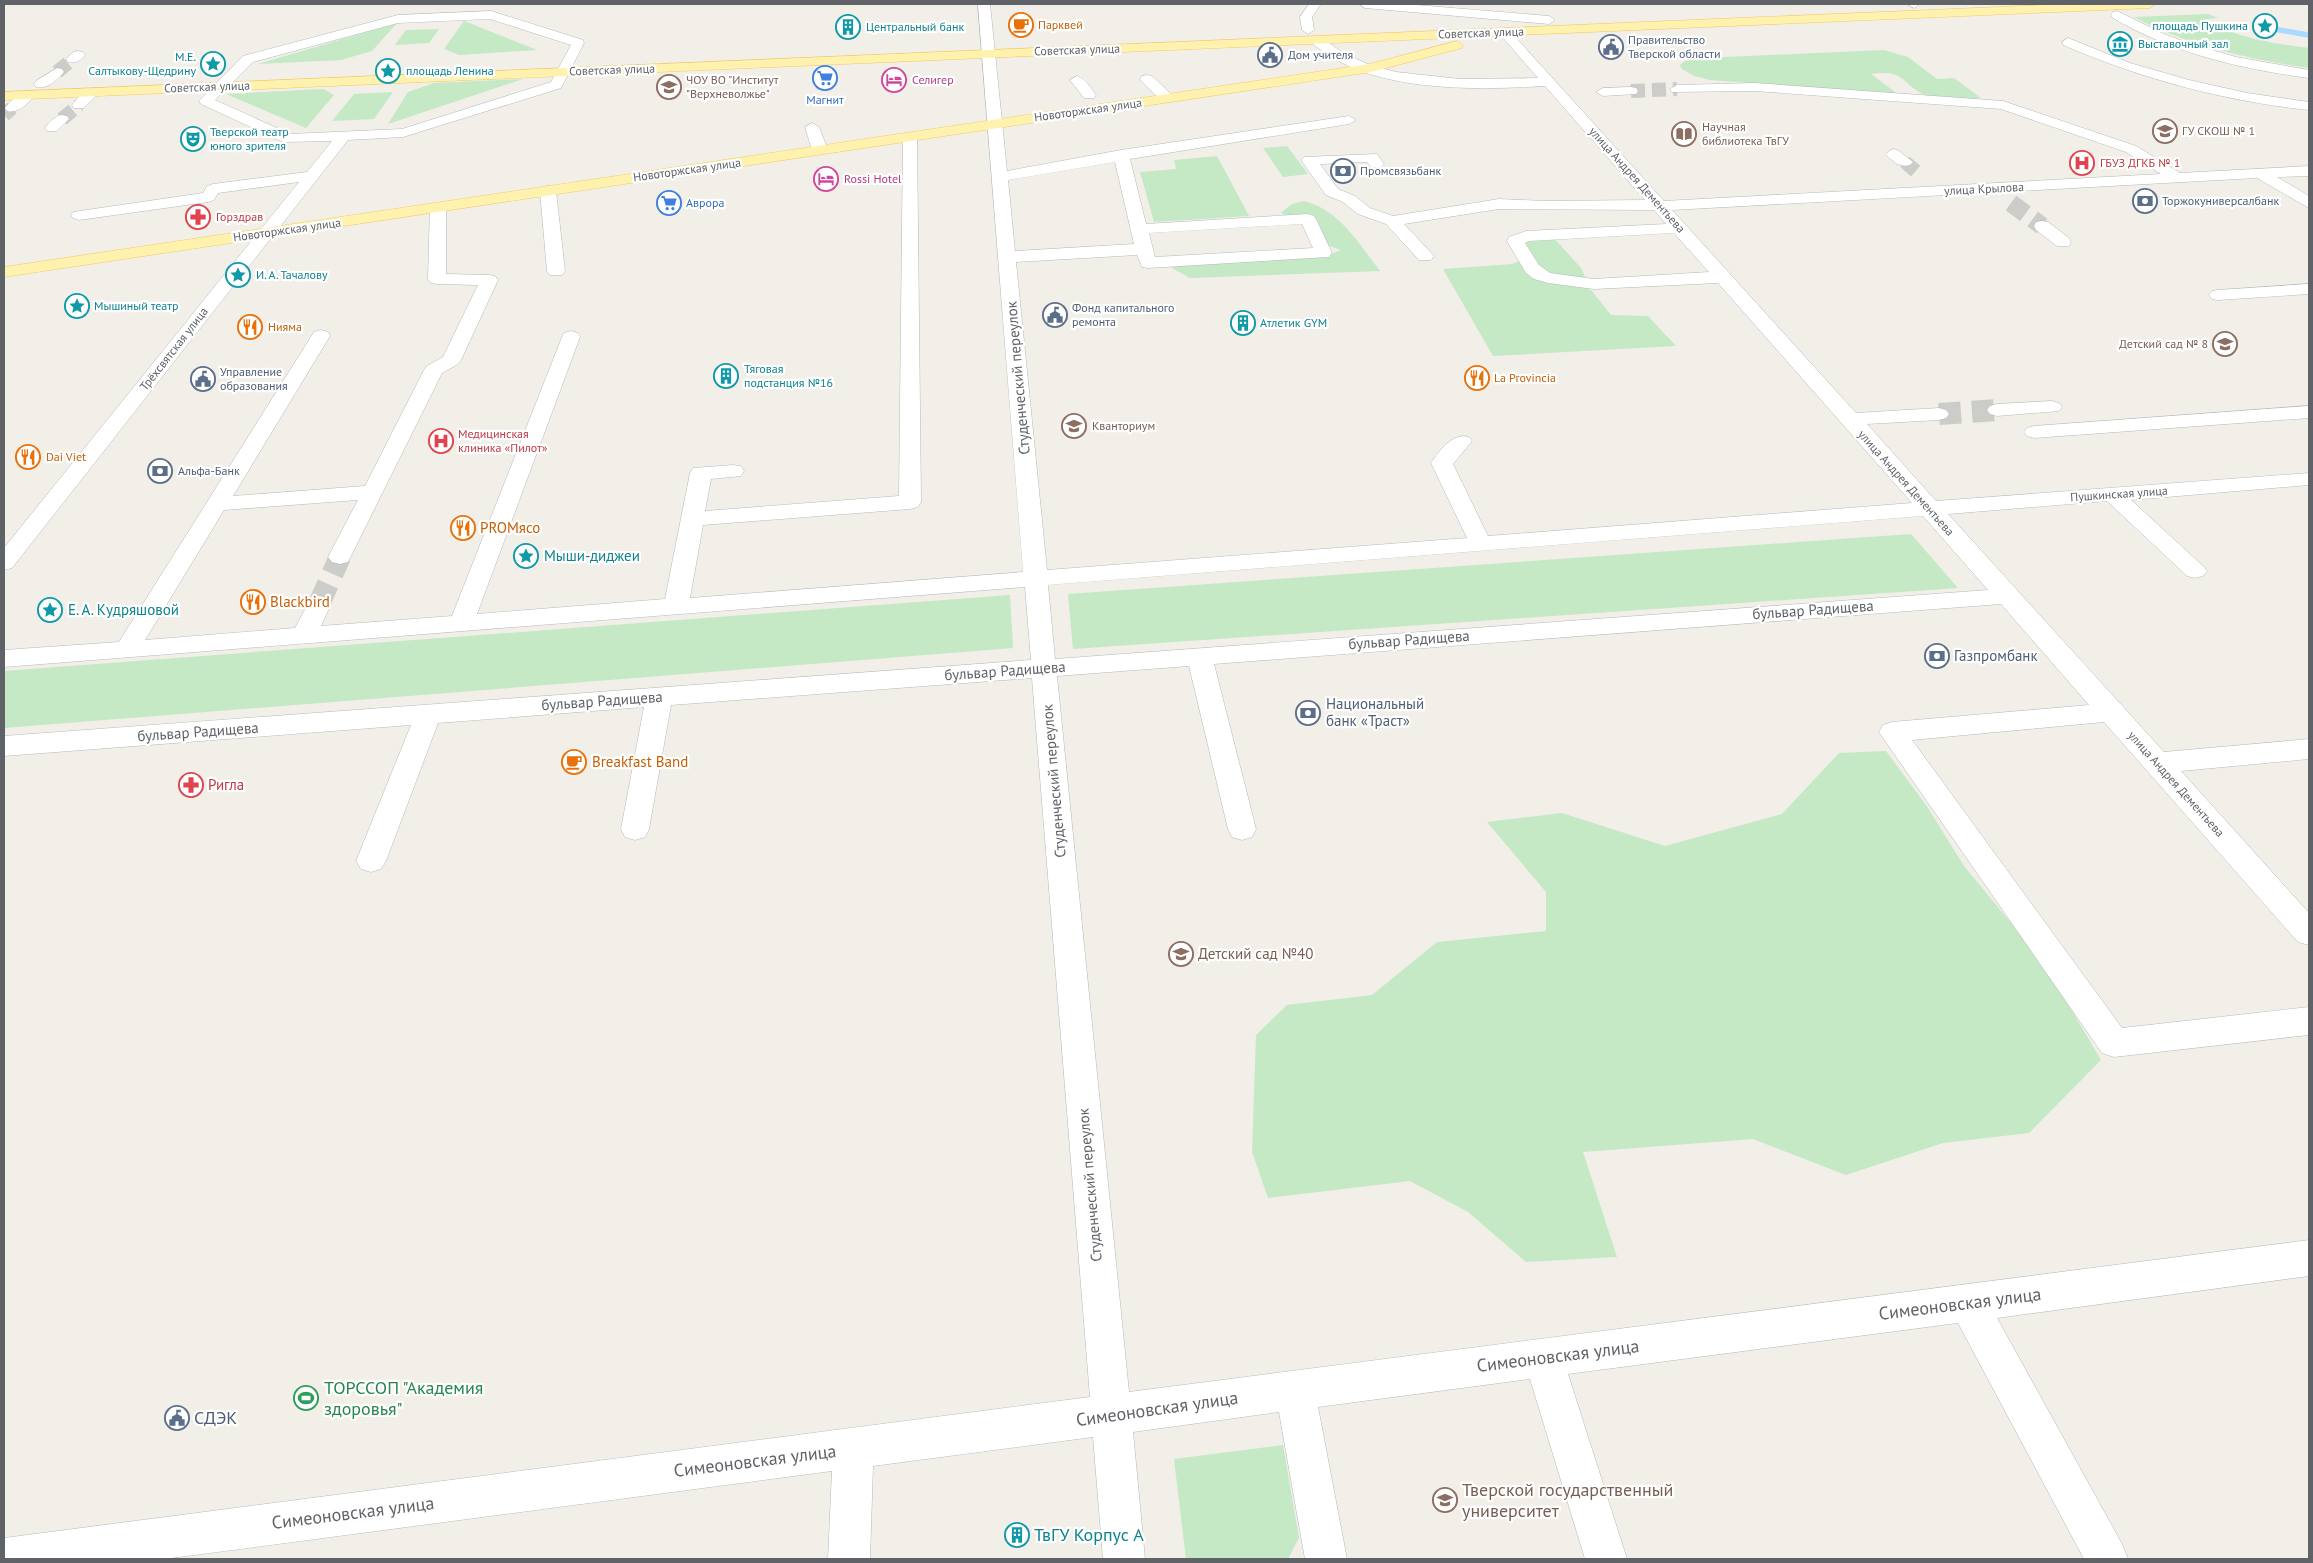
<svg xmlns="http://www.w3.org/2000/svg" width="2313" height="1563" font-family="'PT Sans',sans-serif">
<style>
.green{fill:#c5e8c5}
.water{fill:#aadaff}
.lines{fill:none;stroke-linecap:round;stroke-linejoin:round}
.minor-tunnel-far2{stroke:#ccccc8;stroke-width:14;stroke-dasharray:14 7;stroke-linecap:butt}
.minor-tunnel-far1{stroke:#ccccc8;stroke-width:18;stroke-dasharray:18 9;stroke-linecap:butt}
.minor-tunnel{stroke:#ccccc8;stroke-width:22;stroke-dasharray:22 11;stroke-linecap:butt}
.minor-casing{stroke:#b5b8bc;stroke-width:1}
.major-casing{stroke:#f2c960;stroke-width:1}
.minor{fill:#fff;fill-rule:evenodd}
.major{fill:#fff2af;fill-rule:evenodd}
.labels{text-anchor:middle;stroke-width:4.5;stroke-linejoin:round;paint-order:stroke}
.far-food-label{font-size:12px;fill:#c56008;stroke:#fff;text-anchor:start}
.far-culture-label{font-size:12px;fill:#0d838f;stroke:#fff;text-anchor:start}
.far-street-label{font-size:12px;fill:#5f6368;stroke:#fff}
.far-service-label{font-size:12px;fill:#4e5e75;stroke:#fff;text-anchor:start}
.far-education-label{font-size:12px;fill:#785e54;stroke:#fff;text-anchor:start}
.far-hotel-label{font-size:12px;fill:#b23c85;stroke:#fff;text-anchor:start}
.far-shop-label{font-size:12px;fill:#366cbe;stroke:#fff}
.far-health-label{font-size:12px;fill:#be3a42;stroke:#fff;text-anchor:start}
.street-label{font-size:15px;fill:#5f6368;stroke:#fff}
.food-label{font-size:15px;fill:#c56008;stroke:#fff;text-anchor:start}
.culture-label{font-size:15px;fill:#0d838f;stroke:#fff;text-anchor:start}
.service-label{font-size:15px;fill:#4e5e75;stroke:#fff;text-anchor:start}
.health-label{font-size:15px;fill:#be3a42;stroke:#fff;text-anchor:start}
.education-label{font-size:15px;fill:#785e54;stroke:#fff;text-anchor:start}
.near-street-label{font-size:18px;fill:#5f6368;stroke:#fff}
.near-leisure-label{font-size:18px;fill:#27864d;stroke:#fff;text-anchor:start}
.near-service-label{font-size:18px;fill:#4e5e75;stroke:#fff;text-anchor:start}
.near-education-label{font-size:18px;fill:#785e54;stroke:#fff;text-anchor:start}
.near-culture-label{font-size:18px;fill:#0d838f;stroke:#fff;text-anchor:start}
</style>
<rect width="100%" height="100%" fill="#f1efe8"/>
<g class="green">
<path d="M2208 14 2218 18 2207 19C2231 38 2279 44 2309 48V68C2249 59 2188 46 2134 17Z"/>
<path d="M464 21 537 50 459 55 444 49Z"/>
<path d="M397 23 372 51 341 60 258 64Z"/>
<path d="M439 29 429 43 395 45 406 30Z"/>
<path d="M1884 50 1908 57 1937 79 1954 78 1981 98C1968 100 1938 100 1927 96 1901 85 1907 69 1871 74L1899 95 1710 80 1694 76 1682 69 1680 65 1685 61 1704 58Z"/>
<path d="M523 79 388 124 408 92 434 83Z"/>
<path d="M323 89 334 95 306 128 226 94Z"/>
<path d="M393 92 374 119 332 121 354 94Z"/>
<path d="M1287 146 1308 174 1283 177 1263 148Z"/>
<path d="M1217 156 1249 216 1154 222 1140 172 1176 169 1174 160Z"/>
<path d="M1304 201C1341 211 1358 243 1380 271L1190 278 1172 268 1174 264 1329 255 1341 250 1324 244 1304 226 1281 213 1292 204Z"/>
<path d="M1553 237 1581 268 1585 277 1569 279 1592 291 1611 315 1648 316 1676 346 1493 356 1443 269 1512 264 1531 256 1525 242Z"/>
<path d="M1911 534 1958 588 1073 649 1068 594Z"/>
<path d="M1010 595 1013 648 4 728V671Z"/>
<path d="M1886 751 1926 805 1964 866 2044 963 2101 1060 2029 1133 1943 1143 1846 1175 1753 1139 1583 1152 1617 1257 1526 1262 1468 1212 1410 1181 1268 1198 1252 1152 1256 1035 1287 1005 1372 995 1437 942 1546 931V892L1487 822 1562 813 1665 846 1782 814 1839 753Z"/>
<path d="M1283 1445 1299 1538 1288 1559H1186L1174 1459Z"/>
</g>
<path class="water" d="M2273 26 2307 32 2309 33V38L2260 29Z"/>
<g class="lines">
<g class="minor-tunnel-far2">
<path d="M57 72 73 59"/>
<path d="M1631 91 1677 89"/>
<path d="M4 115 12 108"/>
<path d="M62 119 79 105"/>
<path d="M1905 162 1919 174"/>
</g>
<path class="minor-tunnel-far1" d="M2011 203 2042 226"/>
<g class="minor-tunnel">
<path d="M1939 414 1997 410"/>
<path d="M319 604 340 557"/>
</g>
<defs>
<g id="minor">
<path d="M978 4H990L1007 171 1121 150 1349 116 1356 120 1349 124 1130 159 1146 224 1308 214 1314 216 1316 219 1332 253 1329 257 1148 268 1142 267 1137 255 1016 262 1047 570 1467 538 1431 463C1440 450 1453 432 1469 437L1472 441 1453 464 1488 536 1912 503 1718 283 1594 289 1548 283 1534 279 1526 273 1507 241 1509 237 1526 231 1666 224 1654 210 1499 209 1404 224 1434 256 1431 260H1419L1386 224 1358 214 1343 202 1326 195 1301 160 1304 157 1377 154 1384 164 1381 167H1371L1367 162 1320 164 1338 189 1355 196 1370 208 1393 216 1499 199 1544 201 1645 200 1545 86C1481 90 1390 92 1333 58 1326 54 1319 48 1311 43L1310 40 1311 37H1321L1343 53 1370 65 1396 72 1460 79 1538 78 1498 32 1500 29H1508L1664 201 2161 174 2126 152 2001 109 1755 91 1672 92 1670 89 1677 85 1755 83 2003 101 2136 146 2180 173 2309 166V176L2277 177 2309 196V208L2257 178 1672 210 1856 413 1939 408 1946 410 1949 414 1946 418 1939 420 1867 424 1936 501 2309 473V485L2131 500 2203 566 2207 571 2203 576 2195 578 2187 576 2107 501 1948 514 2164 752 2309 739V759L2181 771 2309 913V945L2298 942 2104 722 1912 740 2122 1028 2309 1007V1035L2114 1057 2102 1053 1879 732 1883 725 1892 722 2089 705 2001 604 1214 664 1256 829 1252 837 1242 840 1232 837 1228 829 1189 666 1057 676 1129 1392 2309 1240V1276L1997 1318 2122 1544 2128 1559H2084L1958 1323 1568 1374 1627 1559H1585L1530 1379 1318 1407 1347 1559H1305L1279 1412 1133 1432 1145 1559H1103L1093 1437 873 1466 870 1559H828L832 1471 164 1559H4V1538L1090 1397 1032 678 671 705 649 829 645 837 635 840 625 837 621 829 644 707 438 723 386 861 381 869 371 872 361 869 356 861 411 725 4 756V736L1031 660 1025 587 4 667V650L119 642 314 332 321 330 328 332 330 336 233 496 365 486 424 370 427 366 443 357 478 285 437 284 431 283 428 279 430 207 432 204H444L446 207V274L489 275 495 276 498 280 461 360 458 364 442 373 348 562 340 564 332 562 328 557 358 500 224 510 145 640 295 628 311 598 319 596 327 598 331 604 321 626 452 616 562 337 564 333 571 331 578 333 580 337 477 614 665 599 690 473 693 468 733 465 741 466 744 471 741 476 711 479 705 511 899 496 903 137 910 133 917 137 921 502 918 507 910 509 703 525 690 598 1023 572ZM1115 162 1134 244 1015 251 1008 180ZM1302 224 1313 248 1155 257 1149 233ZM1674 233 1709 272 1594 279 1550 273 1539 265 1525 243 1529 241ZM1923 516 1988 590 1055 659 1048 585Z"/>
<path d="M1309 4H1321L1312 17 1314 30 1308 34 1302 30 1300 17Z"/>
<path d="M1359 4H1404L1549 16 1555 20 1549 24 1365 8Z"/>
<path d="M1907 4H1920L1914 8Z"/>
<path d="M491 11 583 40 584 43 561 88 403 137 348 140 12 568 4 570V548L299 182 218 193 214 200 208 202 79 220 73 218 71 215 73 212 203 193 207 186 213 184 307 172 332 141 283 142 201 104 199 101 243 56 398 15ZM490 19 571 45 551 82 402 129 290 134 215 100 253 62 398 23Z"/>
<path d="M2117 11 2164 34 2188 43 2236 57 2309 70V78C2241 69 2172 53 2113 18L2111 15 2113 12Z"/>
<path d="M2068 38 2130 63 2189 80 2247 93 2309 102V110C2224 101 2142 79 2063 45L2062 42Z"/>
<path d="M78 51 83 52 85 55C80 61 76 64 68 62L66 59 73 52Z"/>
<path d="M57 68 62 69 64 72C57 80 47 90 36 87L34 84 36 81Z"/>
<path d="M1147 75 1152 76 1172 95 1174 98 1172 101H1162L1142 82 1140 79 1142 76Z"/>
<path d="M1077 76C1085 78 1091 88 1096 95L1094 98H1084L1070 80Z"/>
<path d="M1631 87 1636 88 1638 91 1636 94 1603 96 1596 92 1603 88Z"/>
<path d="M93 88 100 92 84 108H74L72 105C77 98 85 90 93 88Z"/>
<path d="M28 91 35 95C29 103 18 114 7 111L5 108C10 101 20 93 28 91Z"/>
<path d="M62 115 67 116 69 119 57 131H47L45 128C49 122 55 116 62 115Z"/>
<path d="M812 123 819 127 828 150 825 153H815L812 150 805 127Z"/>
<path d="M1894 149 1899 151 1913 162 1910 165C1901 168 1892 162 1886 154L1889 151Z"/>
<path d="M548 186 554 188 556 191 565 271 562 275H550L547 271 540 191 542 188Z"/>
<path d="M2042 221 2048 222 2069 238 2071 242 2069 246H2057L2036 230 2034 226 2036 222Z"/>
<path d="M2309 284V294L2218 300 2212 299 2209 295 2212 291 2218 290Z"/>
<path d="M2052 401 2059 403 2062 407 2059 411 1997 416 1990 414 1987 410 1990 406 1997 404Z"/>
<path d="M2309 406V418L2034 438 2027 436 2024 432 2027 428 2034 426Z"/>
</g>
<g id="major">
<path d="M2070 4H2156L2150 8 4 100V92Z"/>
<path d="M1457 41 1463 45 1462 48 1371 72 4 277V267L1370 64Z"/>
</g>
</defs>
<use href="#minor" class="minor-casing"/>
<use href="#major" class="major-casing"/>
<use href="#minor" class="minor"/>
<use href="#major" class="major"/>
</g>
<defs>
<symbol id="cafe-ring" viewBox="-11 -11 22 22"><circle r="9.5" fill="#fff" stroke="#e8710a" stroke-width="1.5"/><path d="M-5.5-4.5H6V0H3Q3 3.5 0 3.5H-2.5Q-5.5 3.5-5.5 0ZM3-3.2v2h1.7v-2ZM-6 4.5H4V6H-6Z" fill="#e8710a"/></symbol>
<symbol id="sight-ring" viewBox="-11 -11 22 22"><circle r="9.5" fill="#fff" stroke="#0f9aa8" stroke-width="1.5"/><path d="M0-6L1.8-2.2L6-1.7L2.9 1.2L3.7 5.4L0 3.3L-3.7 5.4L-2.9 1.2L-6-1.7L-1.8-2.2Z" fill="#0f9aa8"/></symbol>
<symbol id="building-ring" viewBox="-11 -11 22 22"><circle r="9.5" fill="#fff" stroke="#0f9aa8" stroke-width="1.5"/><path d="M-4-6H4V6H1V3H-1V6H-4ZM-2.5-4.3h1.7v1.8h-1.7ZM.8-4.3h1.7v1.8H.8ZM-2.5-1h1.7V.8h-1.7ZM.8-1h1.7V.8H.8Z" fill="#0f9aa8"/></symbol>
<symbol id="museum-ring" viewBox="-11 -11 22 22"><circle r="9.5" fill="#fff" stroke="#0f9aa8" stroke-width="1.5"/><path d="M0-6L6-3V-2H-6V-3ZM-5-1h2V3h-2ZM-1-1h2V3h-2ZM3-1h2V3H3ZM-6 4H6V6H-6Z" fill="#0f9aa8"/></symbol>
<symbol id="civic-ring" viewBox="-11 -11 22 22"><circle r="9.5" fill="#fff" stroke="#5c6f8a" stroke-width="1.5"/><path d="M-.6-6.5H3V-4.5H.6V-3L4-1V1h2V6H-6V1h2V-1L-.6-3ZM-1.2 2.5V6h2.4V2.5Z" fill="#5c6f8a"/></symbol>
<symbol id="supermarket-ring" viewBox="-11 -11 22 22"><circle r="9.5" fill="#fff" stroke="#3f7fe0" stroke-width="1.5"/><path d="M-6-5.5h2.5l.6 2H6L4.5 2H-2.5L-4.4-4H-6ZM-1.5 3.2a1.3 1.3 0 1 0 .1 0ZM3 3.2a1.3 1.3 0 1 0 .1 0Z" fill="#3f7fe0"/></symbol>
<symbol id="hotel-ring" viewBox="-11 -11 22 22"><circle r="9.5" fill="#fff" stroke="#d1479c" stroke-width="1.5"/><path d="M-6-4.5h1.5V1H6V5H4.5V3h-9V5H-6ZM-4 0a1.8 1.8 0 1 1 3.6 0ZM.5 0V-2.5h3Q6-2.5 6 0Z" fill="#d1479c"/></symbol>
<symbol id="university-ring" viewBox="-11 -11 22 22"><circle r="9.5" fill="#fff" stroke="#8d6e63" stroke-width="1.5"/><path d="M0-5L7-2L0 1L-7-2ZM-4 1L0 2.5L4 1V4Q0 6-4 4Z" fill="#8d6e63"/></symbol>
<symbol id="school-ring" viewBox="-11 -11 22 22"><circle r="9.5" fill="#fff" stroke="#8d6e63" stroke-width="1.5"/><path d="M0-5L7-2L0 1L-7-2ZM-4 1L0 2.5L4 1V4Q0 6-4 4Z" fill="#8d6e63"/></symbol>
<symbol id="library-ring" viewBox="-11 -11 22 22"><circle r="9.5" fill="#fff" stroke="#8d6e63" stroke-width="1.5"/><path d="M-6-4Q-3-5.5-.7-3.5V5Q-3 3-6 4ZM6-4Q3-5.5 .7-3.5V5Q3 3 6 4Z" fill="#8d6e63"/></symbol>
<symbol id="theatre-ring" viewBox="-11 -11 22 22"><circle r="9.5" fill="#fff" stroke="#0f9aa8" stroke-width="1.5"/><path d="M-5-5.5Q0-4 5-5.5V0Q5 5 0 6Q-5 5-5 0ZM-3.3-2.5H-1v1.5H-3.3ZM1-2.5H3.3v1.5H1ZM-2.8 1Q0 5.5 2.8 1Z" fill="#0f9aa8"/></symbol>
<symbol id="hospital-ring" viewBox="-11 -11 22 22"><circle r="9.5" fill="#fff" stroke="#e0444e" stroke-width="1.5"/><path d="M-5-5h3v3.5h4V-5h3V5h-3V1.5h-4V5h-3Z" fill="#e0444e"/></symbol>
<symbol id="bank-ring" viewBox="-11 -11 22 22"><circle r="9.5" fill="#fff" stroke="#5c6f8a" stroke-width="1.5"/><path d="M-6-4H6V4H-6ZM0-2.3a2.3 2.3 0 1 0 0 4.6a2.3 2.3 0 1 0 0-4.6Z" fill="#5c6f8a"/></symbol>
<symbol id="pharmacy-ring" viewBox="-11 -11 22 22"><circle r="9.5" fill="#fff" stroke="#e0444e" stroke-width="1.5"/><path d="M-2-6h4v4h4v4h-4v4h-4v-4h-4v-4h4Z" fill="#e0444e"/></symbol>
<symbol id="restaurant-ring" viewBox="-11 -11 22 22"><circle r="9.5" fill="#fff" stroke="#e8710a" stroke-width="1.5"/><path d="M-5-6h1v4h1v-4h1v4h1v-4h1v5L-1.5 .5V6h-2V.5L-5-1ZM5-6V6H3V1.5H1.5Q1.5-4 5-6Z" fill="#e8710a"/></symbol>
<symbol id="stadium-ring" viewBox="-11 -11 22 22"><circle r="9.5" fill="#fff" stroke="#2e9e5b" stroke-width="1.5"/><path d="M0-5a6.5 5 0 1 0 0 10a6.5 5 0 1 0 0-10ZM-3.5-1.8h7v3.6h-7Z" fill="#2e9e5b"/></symbol>
</defs>
<g fill-rule="evenodd">
<use href="#cafe-ring" x="1007" y="11" width="28" height="28"/>
<use href="#sight-ring" x="2251" y="12" width="28" height="28"/>
<use href="#building-ring" x="834" y="13" width="28" height="28"/>
<use href="#museum-ring" x="2106" y="30" width="28" height="28"/>
<use href="#civic-ring" x="1597" y="33" width="28" height="28"/>
<use href="#civic-ring" x="1256" y="41" width="28" height="28"/>
<use href="#sight-ring" x="199" y="50" width="28" height="28"/>
<use href="#sight-ring" x="374" y="57" width="28" height="28"/>
<use href="#supermarket-ring" x="811" y="64" width="28" height="28"/>
<use href="#hotel-ring" x="880" y="66" width="28" height="28"/>
<use href="#university-ring" x="655" y="73" width="28" height="28"/>
<use href="#school-ring" x="2151" y="117" width="28" height="28"/>
<use href="#library-ring" x="1670" y="120" width="28" height="28"/>
<use href="#theatre-ring" x="179" y="125" width="28" height="28"/>
<use href="#hospital-ring" x="2068" y="149" width="28" height="28"/>
<use href="#bank-ring" x="1329" y="157" width="28" height="28"/>
<use href="#hotel-ring" x="812" y="165" width="28" height="28"/>
<use href="#bank-ring" x="2131" y="187" width="28" height="28"/>
<use href="#supermarket-ring" x="655" y="189" width="28" height="28"/>
<use href="#pharmacy-ring" x="184" y="203" width="28" height="28"/>
<use href="#sight-ring" x="224" y="261" width="28" height="28"/>
<use href="#sight-ring" x="63" y="292" width="28" height="28"/>
<use href="#civic-ring" x="1041" y="301" width="28" height="28"/>
<use href="#building-ring" x="1229" y="309" width="28" height="28"/>
<use href="#restaurant-ring" x="236" y="313" width="28" height="28"/>
<use href="#school-ring" x="2211" y="330" width="28" height="28"/>
<use href="#building-ring" x="712" y="362" width="28" height="28"/>
<use href="#restaurant-ring" x="1463" y="364" width="28" height="28"/>
<use href="#civic-ring" x="189" y="365" width="28" height="28"/>
<use href="#school-ring" x="1060" y="412" width="28" height="28"/>
<use href="#hospital-ring" x="427" y="427" width="28" height="28"/>
<use href="#restaurant-ring" x="14" y="443" width="28" height="28"/>
<use href="#bank-ring" x="146" y="457" width="28" height="28"/>
<use href="#restaurant-ring" x="449" y="514" width="28" height="28"/>
<use href="#sight-ring" x="512" y="542" width="28" height="28"/>
<use href="#restaurant-ring" x="239" y="588" width="28" height="28"/>
<use href="#sight-ring" x="36" y="596" width="28" height="28"/>
<use href="#bank-ring" x="1923" y="642" width="28" height="28"/>
<use href="#bank-ring" x="1294" y="699" width="28" height="28"/>
<use href="#cafe-ring" x="560" y="748" width="28" height="28"/>
<use href="#pharmacy-ring" x="177" y="771" width="28" height="28"/>
<use href="#school-ring" x="1167" y="940" width="28" height="28"/>
<use href="#stadium-ring" x="292" y="1384" width="28" height="28"/>
<use href="#civic-ring" x="163" y="1404" width="28" height="28"/>
<use href="#university-ring" x="1431" y="1486" width="28" height="28"/>
<use href="#building-ring" x="1003" y="1521" width="28" height="28"/>
</g>
<g class="labels">
<g class="far-food-label">
<text x="1038" y="29">Парквей</text>
<text x="268" y="331">Нияма</text>
<text x="1494" y="382">La Provincia</text>
<text x="46" y="461">Dai Viet</text>
</g>
<g class="far-culture-label">
<text x="2248" y="30" text-anchor="end">площадь Пушкина</text>
<text x="866" y="31">Центральный банк</text>
<text x="2138" y="48">Выставочный зал</text>
<text x="196" y="61" text-anchor="end">М.Е.<tspan x="196" dy="14">Салтыкову-Щедрину</tspan></text>
<text x="406" y="75">площадь Ленина</text>
<text x="210" y="136">Тверской театр<tspan x="210" dy="14">юного зрителя</tspan></text>
<text x="256" y="279">И. А. Тачалову</text>
<text x="94" y="310">Мышиный театр</text>
<text x="1260" y="327">Атлетик GYM</text>
<text x="744" y="373">Тяговая<tspan x="744" dy="14">подстанция №16</tspan></text>
</g>
<g class="far-street-label">
<text transform="translate(1481 33) rotate(-2)" y="4">Советская улица</text>
<text transform="translate(1077 50) rotate(-2)" y="4">Советская улица</text>
<text transform="translate(612 70) rotate(-2)" y="4">Советская улица</text>
<text transform="translate(207 87) rotate(-2)" y="4">Советская улица</text>
<text transform="translate(1088 110) rotate(-8)" y="4">Новоторжская улица</text>
<text transform="translate(687 170) rotate(-8)" y="4">Новоторжская улица</text>
<text transform="translate(1637 180) rotate(48)" y="4">улица Андрея Дементьева</text>
<text transform="translate(1984 189) rotate(-3)" y="4">улица Крылова</text>
<text transform="translate(287 230) rotate(-8)" y="4">Новоторжская улица</text>
<text transform="translate(174 349) rotate(-52)" y="4">Трёхсвятская улица</text>
<text transform="translate(1906 483) rotate(48)" y="4">улица Андрея Дементьева</text>
<text transform="translate(2119 494) rotate(-4)" y="4">Пушкинская улица</text>
<text transform="translate(2176 784) rotate(48)" y="4">улица Андрея Дементьева</text>
</g>
<g class="far-service-label">
<text x="1628" y="44">Правительство<tspan x="1628" dy="14">Тверской области</tspan></text>
<text x="1288" y="59">Дом учителя</text>
<text x="1360" y="175">Промсвязьбанк</text>
<text x="2162" y="205">Торжокуниверсалбанк</text>
<text x="1072" y="312">Фонд капитального<tspan x="1072" dy="14">ремонта</tspan></text>
<text x="220" y="376">Управление<tspan x="220" dy="14">образования</tspan></text>
<text x="178" y="475">Альфа-Банк</text>
</g>
<g class="far-education-label">
<text x="686" y="84">ЧОУ ВО "Институт<tspan x="686" dy="14">"Верхневолжье"</tspan></text>
<text x="1702" y="131">Научная<tspan x="1702" dy="14">библиотека ТвГУ</tspan></text>
<text x="2182" y="135">ГУ СКОШ № 1</text>
<text x="2208" y="348" text-anchor="end">Детский сад № 8</text>
<text x="1092" y="430">Кванториум</text>
</g>
<g class="far-hotel-label">
<text x="912" y="84">Селигер</text>
<text x="844" y="183">Rossi Hotel</text>
</g>
<g class="far-shop-label">
<text x="825" y="104">Магнит</text>
<text x="686" y="207" text-anchor="start">Аврора</text>
</g>
<g class="far-health-label">
<text x="2100" y="167">ГБУЗ ДГКБ № 1</text>
<text x="216" y="221">Горздрав</text>
<text x="458" y="438">Медицинская<tspan x="458" dy="14">клиника «Пилот»</tspan></text>
</g>
<g class="street-label">
<text transform="translate(1018 378) rotate(-95)" y="5">Студенческий переулок</text>
<text transform="translate(1813 610) rotate(-4)" y="5">бульвар Радищева</text>
<text transform="translate(1409 640) rotate(-4)" y="5">бульвар Радищева</text>
<text transform="translate(1005 671) rotate(-4)" y="5">бульвар Радищева</text>
<text transform="translate(602 701) rotate(-4)" y="5">бульвар Радищева</text>
<text transform="translate(198 732) rotate(-4)" y="5">бульвар Радищева</text>
<text transform="translate(1054 781) rotate(-95)" y="5">Студенческий переулок</text>
<text transform="translate(1090 1185) rotate(-95)" y="5">Студенческий переулок</text>
</g>
<g class="food-label">
<text x="480" y="533">PROМясо</text>
<text x="270" y="607">Blackbird</text>
<text x="592" y="767">Breakfast Band</text>
</g>
<g class="culture-label">
<text x="544" y="561">Мыши-диджеи</text>
<text x="68" y="615">Е. А. Кудряшовой</text>
</g>
<g class="service-label">
<text x="1954" y="661">Газпромбанк</text>
<text x="1326" y="709">Национальный<tspan x="1326" dy="17">банк «Траст»</tspan></text>
</g>
<g class="health-label">
<text x="208" y="790">Ригла</text>
</g>
<g class="education-label">
<text x="1198" y="959">Детский сад №40</text>
</g>
<g class="near-street-label">
<text transform="translate(1960 1304) rotate(-7)" y="6">Симеоновская улица</text>
<text transform="translate(1558 1356) rotate(-7)" y="6">Симеоновская улица</text>
<text transform="translate(1157 1409) rotate(-8)" y="6">Симеоновская улица</text>
<text transform="translate(755 1461) rotate(-7)" y="6">Симеоновская улица</text>
<text transform="translate(353 1513) rotate(-7)" y="6">Симеоновская улица</text>
</g>
<g class="near-leisure-label">
<text x="324" y="1394">ТОРССОП "Академия<tspan x="324" dy="21">здоровья"</tspan></text>
</g>
<g class="near-service-label">
<text x="194" y="1424">СДЭК</text>
</g>
<g class="near-education-label">
<text x="1462" y="1496">Тверской государственный<tspan x="1462" dy="21">университет</tspan></text>
</g>
<g class="near-culture-label">
<text x="1034" y="1541">ТвГУ Корпус А</text>
</g>
</g>
<rect width="2313" height="1563" fill="none" stroke="#5f6368" stroke-width="10"/>
</svg>
